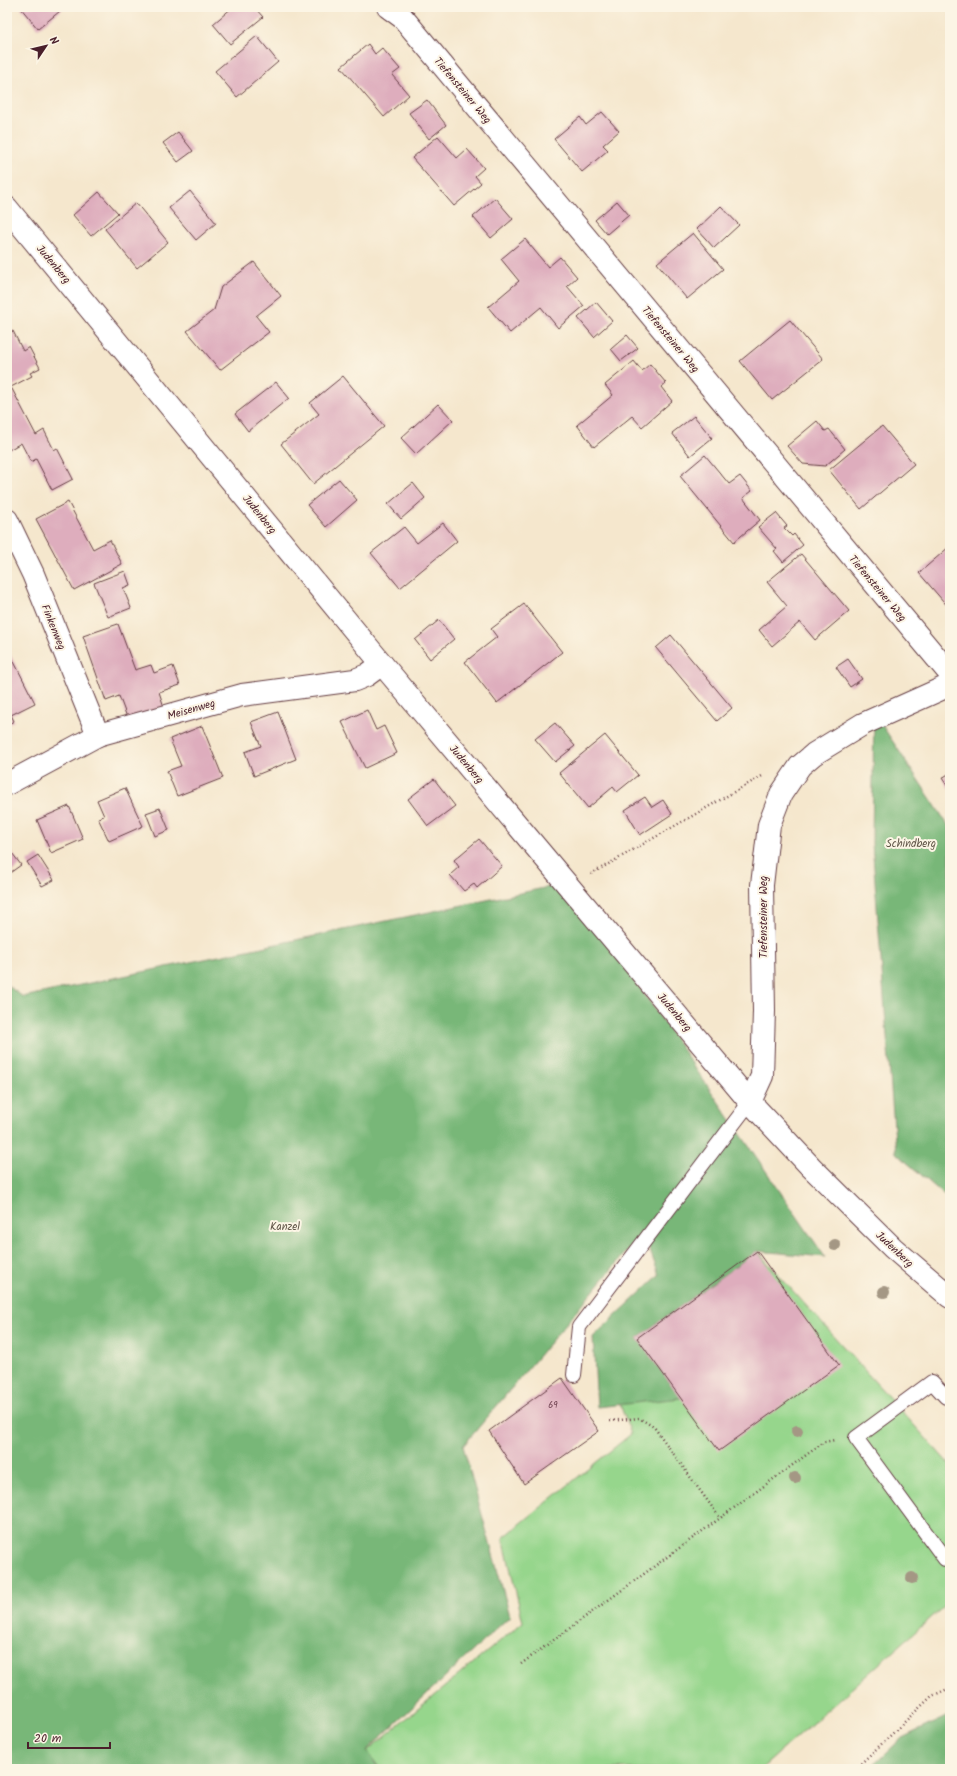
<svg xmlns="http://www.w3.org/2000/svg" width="957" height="1776" font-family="Kalam,sans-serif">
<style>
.green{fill:#96d68c;stroke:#707a5c}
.forest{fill:#78b778;stroke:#616b52}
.building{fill:#deadbd}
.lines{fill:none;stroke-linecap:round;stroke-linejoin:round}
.service-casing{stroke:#643d43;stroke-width:16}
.minor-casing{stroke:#643d43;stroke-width:24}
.tertiary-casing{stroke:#643d43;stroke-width:24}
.path{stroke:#643d43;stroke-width:2.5;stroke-dasharray:1 3;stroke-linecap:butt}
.service{stroke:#fff;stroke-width:14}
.minor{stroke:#fff;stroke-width:22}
.tertiary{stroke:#fff;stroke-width:22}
.tree{fill:#a49784}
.labels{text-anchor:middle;stroke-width:4;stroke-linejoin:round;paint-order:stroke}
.number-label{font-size:9px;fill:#6f4250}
.street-label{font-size:11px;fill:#4a1f2b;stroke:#fcf5e5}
.park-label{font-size:11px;fill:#615648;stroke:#fcf5e5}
</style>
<rect width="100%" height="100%" fill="#fcf5e5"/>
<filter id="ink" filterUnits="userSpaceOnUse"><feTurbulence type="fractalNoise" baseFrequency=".025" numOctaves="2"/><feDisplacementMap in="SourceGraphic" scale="8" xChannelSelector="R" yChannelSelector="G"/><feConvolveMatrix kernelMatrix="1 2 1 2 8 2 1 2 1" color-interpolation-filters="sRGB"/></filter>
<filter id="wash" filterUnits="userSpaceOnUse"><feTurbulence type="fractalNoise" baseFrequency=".012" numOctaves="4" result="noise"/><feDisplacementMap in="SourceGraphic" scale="16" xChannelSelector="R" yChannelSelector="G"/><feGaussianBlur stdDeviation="0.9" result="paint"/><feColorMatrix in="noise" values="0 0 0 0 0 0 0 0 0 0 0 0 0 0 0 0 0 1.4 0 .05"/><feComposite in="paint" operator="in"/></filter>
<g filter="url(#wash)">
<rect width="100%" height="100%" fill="#f5e7cd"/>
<path class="green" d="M723 1241 757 1251 950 1465V1601L761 1769H380L367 1751 523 1622 503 1538 631 1434 607 1369Z"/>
<g class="forest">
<path d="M874 713 950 828V1200L896 1153 872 843Z"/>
<path d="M568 883 825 1257 757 1251 637 1338 681 1398 597 1407 593 1337 659 1275 643 1232 463 1446 510 1616 367 1750 379 1769H7V985L23 997Z"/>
<path d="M950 1715V1769H869L902 1738Z"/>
</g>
<g id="blocks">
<g class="building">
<path d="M20 7H65L38 29Z"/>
<path d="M233 7H254L263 17 230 44 213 24Z"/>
<path d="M257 36 278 62 237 97 215 71Z"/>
<path d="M368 44 375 54 382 48 400 69 392 75 409 95 384 117 341 67Z"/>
<path d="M427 100 446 125 429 139 409 113Z"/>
<path d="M602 112 619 131 603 145 608 150 582 172 554 139 580 117 586 125Z"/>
<path d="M178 132 193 151 178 162 163 143Z"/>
<path d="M438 136 457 158 467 149 484 168 475 176 481 183 454 206 412 158Z"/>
<path d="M190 191 216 223 196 240 169 208Z"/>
<path d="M99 192 118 213 91 236 73 215Z"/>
<path d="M495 198 513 219 491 238 473 217Z"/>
<path d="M617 201 629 215 607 234 595 220Z"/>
<path d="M136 203 168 242 137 268 105 229Z"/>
<path d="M721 206 739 225 714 248 697 229Z"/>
<path d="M693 233 723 269 687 299 657 263Z"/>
<path d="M525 239 548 267 560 257 577 277 567 286 584 306 558 328 541 307 510 333 488 307 519 281 501 259Z"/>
<path d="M254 262 281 296 256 316 269 332 220 370 187 331 214 310 221 287Z"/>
<path d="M596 302 612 321 594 337 578 318Z"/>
<path d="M790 320 823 359 772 400 740 361Z"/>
<path d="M13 331 23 351 29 347 40 368 30 373 32 376 11 387 36 435 44 430 54 450 57 448 73 479 52 490 36 459 31 462 21 443 7 451V334Z"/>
<path d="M627 335 638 348 621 361 611 349Z"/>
<path d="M634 361 642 371 650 364 666 383 661 387 672 401 642 427 632 416 594 447 577 425 613 395 605 385Z"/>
<path d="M343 376 384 426 313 484 281 444 319 414 310 403Z"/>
<path d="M276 382 289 398 248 431 235 414Z"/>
<path d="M438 404 453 420 416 454 401 438Z"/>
<path d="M694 416 712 438 690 456 672 433Z"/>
<path d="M817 421 825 431 829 429 845 449 825 466 803 464 787 446Z"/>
<path d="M882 426 914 464 861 509 829 470Z"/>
<path d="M705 455 729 484 740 476 752 491 743 498 760 520 734 542 680 476Z"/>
<path d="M339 479 357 500 326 527 307 505Z"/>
<path d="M413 483 425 498 401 519 388 504Z"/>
<path d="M68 502 93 549 110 540 122 564 74 590 36 519Z"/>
<path d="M776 513 787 526 784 528 792 536 794 534 803 545 783 562 774 551 777 549 758 527Z"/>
<path d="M443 523 457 541 400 588 371 553 404 527 417 543Z"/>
<path d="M950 546V609L919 573Z"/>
<path d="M801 554 849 611 815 640 800 622 772 646 759 630 787 606 767 582Z"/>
<path d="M125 571 130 585 123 588 131 608 108 617 94 583Z"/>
<path d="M524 604 562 652 497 703 465 662 497 637 491 629Z"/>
<path d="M439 620 454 639 430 659 415 640Z"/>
<path d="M118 624 135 670 151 665 154 673 173 666 180 685 159 692 164 707 128 720 119 696 106 701 83 636Z"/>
<path d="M671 635 732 708 717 721 656 648Z"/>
<path d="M7 648 35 703 11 715 14 721 7 725Z"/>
<path d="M848 659 862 679 850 687 836 667Z"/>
<path d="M367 710 376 730 384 726 397 753 365 768 342 722Z"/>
<path d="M278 712 296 759 254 776 245 752 261 746 251 722Z"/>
<path d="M555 723 575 746 555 762 535 739Z"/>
<path d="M202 726 223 778 177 796 167 771 181 766 170 739Z"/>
<path d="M605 735 638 775 617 792 613 787 588 808 559 773Z"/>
<path d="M950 773V790L942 778Z"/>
<path d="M434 779 455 806 428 826 408 799Z"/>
<path d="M125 788 143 826 109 841 98 818 104 816 97 800Z"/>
<path d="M645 797 652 807 663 800 672 814 640 835 625 810Z"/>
<path d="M69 806 83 839 51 853 37 820Z"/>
<path d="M160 808 169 830 155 836 146 813Z"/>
<path d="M479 839 502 866 477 888 474 884 464 891 450 875 459 867 454 860Z"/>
<path d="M7 846 21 865 7 875Z"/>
<path d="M38 855 54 880 42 886 27 862Z"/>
<path d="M757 1251 839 1365 719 1451 637 1338Z"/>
<path d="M562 1378 599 1431 524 1484 489 1431Z"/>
</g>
</g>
</g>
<g filter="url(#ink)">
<use href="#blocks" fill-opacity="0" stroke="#643d43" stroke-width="1"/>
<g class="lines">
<defs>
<g id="service">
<path d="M574 1375 579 1327 750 1102"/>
<path d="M946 1397 932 1382 856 1438 945 1559 950 1554"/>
</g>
<g id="minor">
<path d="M388 7 403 18 950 674"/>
<path d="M7 520 33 574 98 735"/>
<path d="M7 784 98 735 242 695 355 680 367 675 382 664"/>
<path d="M750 1102 762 1076 764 1011 762 885 769 825 781 794 800 766 814 754 863 724 950 685"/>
</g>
<path id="tertiary" d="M7 208 382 664 750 1102 811 1167 893 1248 950 1297"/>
</defs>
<use href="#service" class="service-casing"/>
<use href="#minor" class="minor-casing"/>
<use href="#tertiary" class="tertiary-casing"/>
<g class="path">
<path d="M591 874 762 776"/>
<path d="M610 1421 639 1418 654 1427 720 1518"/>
<path d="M521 1664 824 1442 835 1440"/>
<path d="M855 1769 932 1696 950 1688"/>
</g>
<use href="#service" class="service"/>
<use href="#minor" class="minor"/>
<use href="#tertiary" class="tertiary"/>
</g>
<g class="tree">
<circle cx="835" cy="1245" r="6"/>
<circle cx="884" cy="1292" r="6"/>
<circle cx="797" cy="1431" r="6"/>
<circle cx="795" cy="1478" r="6"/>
<circle cx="912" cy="1578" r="6"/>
</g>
</g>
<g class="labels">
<g class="number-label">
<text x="553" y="1408">69</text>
</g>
<g class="street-label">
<text transform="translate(463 90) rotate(50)" y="4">Tiefensteiner Weg</text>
<text transform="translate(54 264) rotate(50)" y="4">Judenberg</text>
<text transform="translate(671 339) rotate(50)" y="4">Tiefensteiner Weg</text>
<text transform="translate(260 514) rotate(51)" y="4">Judenberg</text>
<text transform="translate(878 588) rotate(50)" y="4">Tiefensteiner Weg</text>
<text transform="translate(54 627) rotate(68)" y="4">Finkenweg</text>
<text transform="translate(191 709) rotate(-16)" y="4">Meisenweg</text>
<text transform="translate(467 764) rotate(50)" y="4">Judenberg</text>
<text transform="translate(763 917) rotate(-90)" y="4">Tiefensteiner Weg</text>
<text transform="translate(675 1012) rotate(50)" y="4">Judenberg</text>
<text transform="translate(895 1249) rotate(43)" y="4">Judenberg</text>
</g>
<g class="park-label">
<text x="911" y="847">Schindberg</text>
<text x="285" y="1230">Kanzel</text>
</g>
</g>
<rect width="957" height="1776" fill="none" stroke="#fcf5e5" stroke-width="24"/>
<g transform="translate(46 46) rotate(55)" stroke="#fcf5e5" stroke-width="3" paint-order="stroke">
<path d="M0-3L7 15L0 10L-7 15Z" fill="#4a1f2b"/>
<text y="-6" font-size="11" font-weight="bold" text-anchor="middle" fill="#4a1f2b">N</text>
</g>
<path d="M28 1742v6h82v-6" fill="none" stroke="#4a1f2b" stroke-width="2"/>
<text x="34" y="1742" font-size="12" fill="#4a1f2b" stroke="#fcf5e5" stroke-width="3" paint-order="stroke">20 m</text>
</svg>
